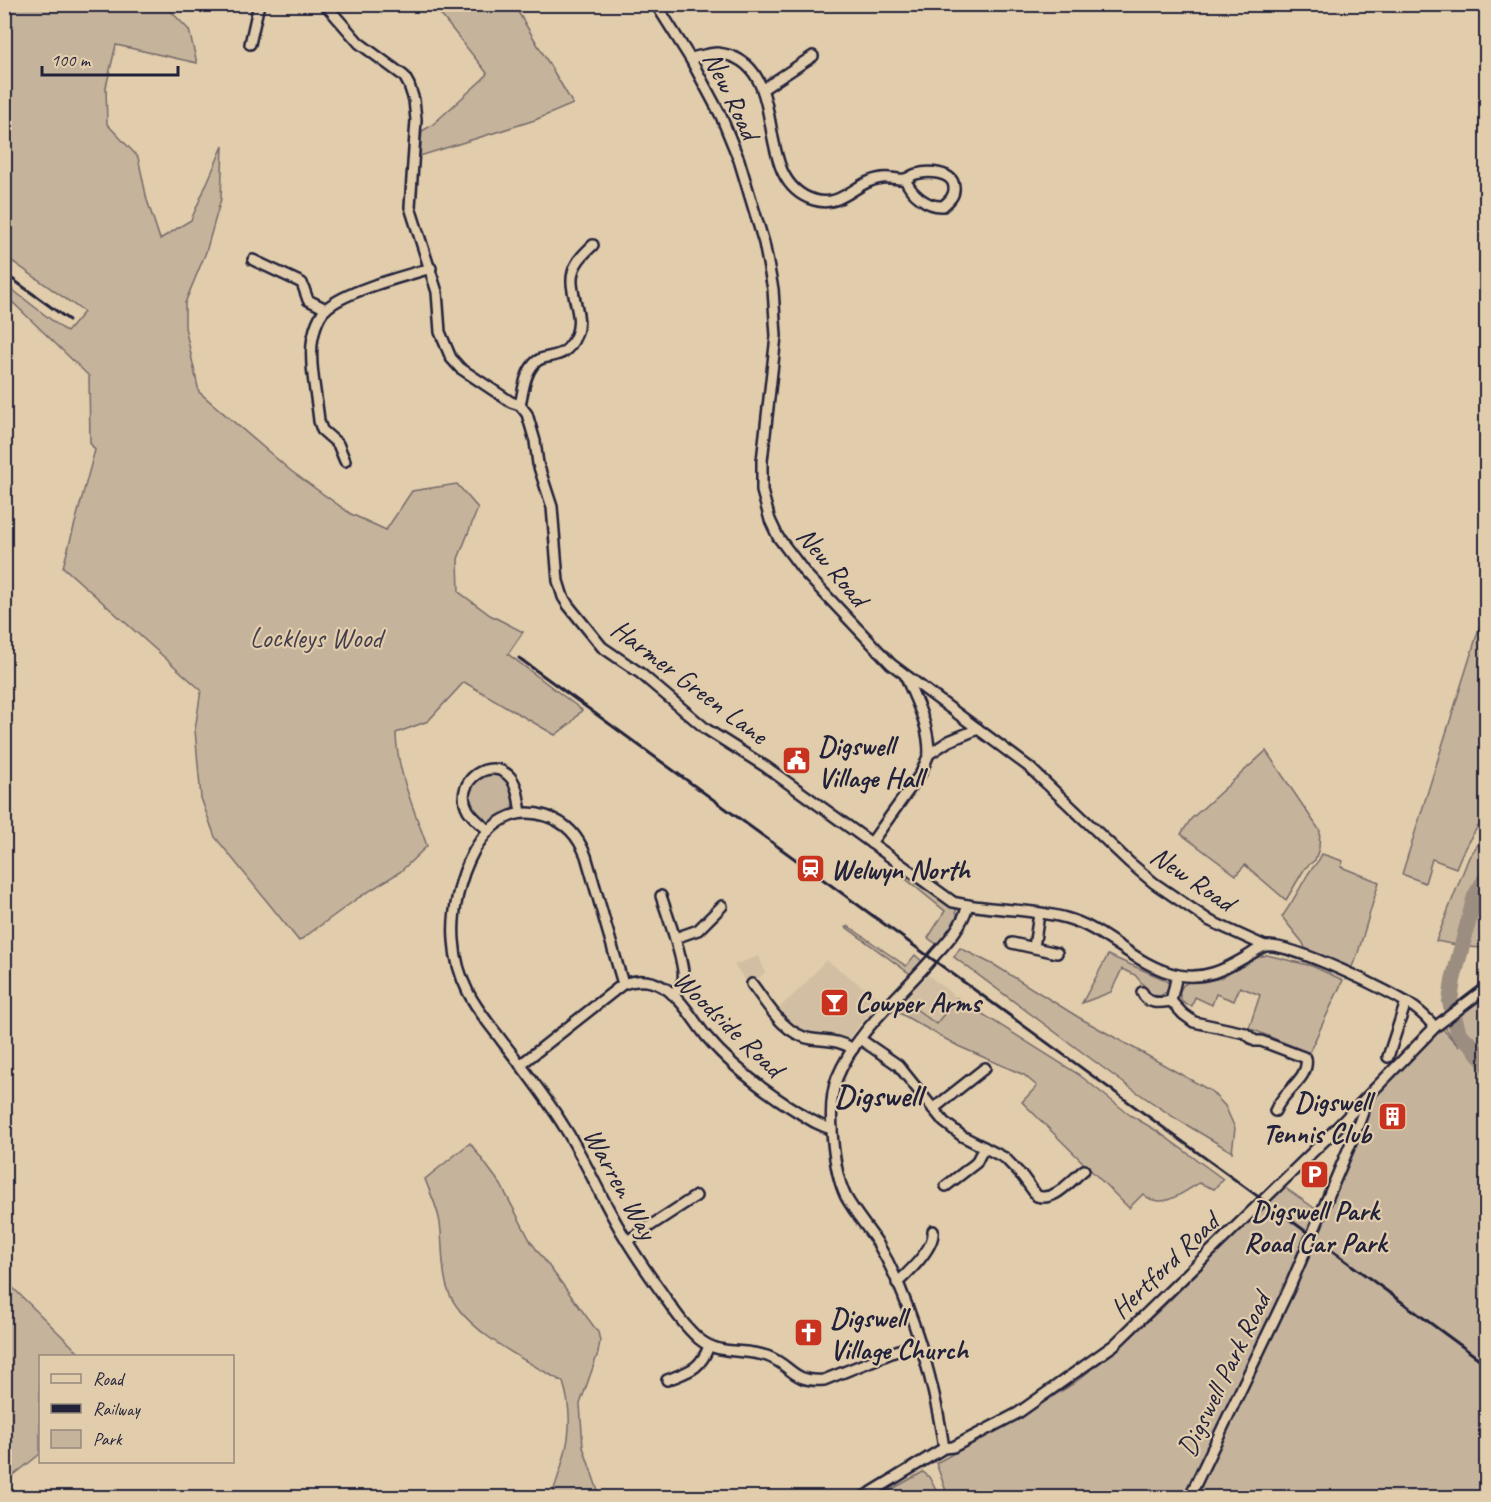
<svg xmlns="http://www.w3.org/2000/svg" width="1491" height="1502" font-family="Caveat,sans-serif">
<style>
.built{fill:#d2bea2}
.green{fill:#c5b39b;stroke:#746a6b;stroke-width:1.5}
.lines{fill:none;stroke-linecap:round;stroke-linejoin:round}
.river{stroke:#9b8e81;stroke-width:16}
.minor-casing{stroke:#22223b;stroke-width:14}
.minor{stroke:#e1ccab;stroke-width:9}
.rail{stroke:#22223b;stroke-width:3}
.labels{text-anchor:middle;stroke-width:4.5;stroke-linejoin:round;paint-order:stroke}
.street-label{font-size:28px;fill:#22223b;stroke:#e1ccab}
.park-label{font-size:28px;fill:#433f4e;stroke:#e1ccab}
.poi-label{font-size:28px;font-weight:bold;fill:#22223b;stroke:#e1ccab;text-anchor:start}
.quarter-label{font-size:32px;font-weight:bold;fill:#22223b;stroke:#e1ccab}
</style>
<rect width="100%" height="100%" fill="#e1ccab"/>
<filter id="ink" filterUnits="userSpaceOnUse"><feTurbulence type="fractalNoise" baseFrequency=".0167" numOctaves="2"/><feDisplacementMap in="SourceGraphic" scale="12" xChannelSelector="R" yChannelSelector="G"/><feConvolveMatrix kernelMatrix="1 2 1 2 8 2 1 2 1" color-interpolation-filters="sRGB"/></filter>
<g filter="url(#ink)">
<g class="built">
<path d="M759 956 765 972 758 979 748 983 734 965Z"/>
<path d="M826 960 881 1000 847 1040 834 1036 800 1033 791 1026 780 1007 803 986Z"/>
<path d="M928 975 957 998 936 1024 904 1000Z"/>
</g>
<g class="green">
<path d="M4 5H165L189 30 197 63 116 45 106 87 107 124 138 157 147 200 160 239 191 220 223 146 221 199 206 252 185 303V327L199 392 291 471 351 514 386 530 412 491 457 484 478 508 458 559 459 592 490 615 523 632 508 654 582 710 571 723 555 735 464 682 428 721 396 733C397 772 414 809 427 846L400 872 358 898 299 941 215 837 201 798 195 730 201 690 63 567 95 450 90 443 89 376 5 295V284L67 332 84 312 5 256Z"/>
<path d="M448 5H514L573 104 535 120 420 156 422 131 431 126 484 78 487 73 441 15Z"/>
<path d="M1486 606V816C1473 832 1463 849 1456 868L1432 859 1425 883 1402 874Z"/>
<path d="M1266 751 1320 831 1319 848 1315 860 1305 868 1286 900 1245 865 1236 875 1181 834 1191 819Z"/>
<path d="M493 773C512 778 513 789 517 806L514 811 487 824C464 805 458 780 493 773Z"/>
<path d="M1486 833V928L1484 929 1486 938 1484 948 1467 947 1436 941 1469 857Z"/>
<path d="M1322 854 1343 861 1341 867 1379 882 1358 953 1350 971 1305 948 1303 943 1282 917C1292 903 1300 888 1308 874 1313 866 1318 864 1322 854Z"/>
<path d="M898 867 955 907 958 918 938 945 928 938 945 911 896 871Z"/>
<path d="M848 926 906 966 915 955 924 963 913 976 846 927Z"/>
<path d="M960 948 996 966 1078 1017 1211 1091 1225 1106 1235 1128 1232 1152 1175 1118 1125 1084 954 957Z"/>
<path d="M1108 955 1166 980 1169 984 1167 992 1160 996 1152 995 1135 975 1122 969 1111 992 1082 1003Z"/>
<path d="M1267 955 1312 966 1343 980 1309 1053 1249 1028 1260 995 1240 987 1234 1001 1216 994 1212 1005 1195 997 1192 1006C1187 1005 1183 1004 1181 999 1178 993 1181 985 1187 983 1193 980 1210 982 1220 978 1237 971 1249 958 1267 955Z"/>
<path d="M1486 997V1497L1195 1498 1309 1257 1375 1093 1441 1027 1459 1047 1444 1026Z"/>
<path d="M957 998 1078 1074 1130 1115 1157 1131 1223 1179 1214 1189 1199 1183C1182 1193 1161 1211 1143 1194L1129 1208 1022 1102 1037 1086 1024 1075 958 1046 894 1010 904 1000 936 1024Z"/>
<path d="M470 1143 501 1185 531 1242 598 1332 600 1341 598 1353 580 1404 583 1447 600 1497H556L553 1492C567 1452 576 1423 563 1382 528 1362 458 1328 447 1287 441 1266 443 1244 440 1223 438 1208 430 1193 425 1179Z"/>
<path d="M1284 1187 1317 1210 1285 1287 1185 1497 876 1498 923 1472 929 1477 938 1494 946 1491 936 1463 1016 1419 1073 1384 1119 1348 1162 1308Z"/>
<path d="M5 1280 82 1356H40V1454L5 1482Z"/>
</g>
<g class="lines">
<path class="river" d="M1486 878 1475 896 1453 980 1450 1002 1459 1034 1472 1045 1486 1064"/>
<defs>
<g id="minor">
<path d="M325 4 359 43 404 76 409 85 414 100 416 120 410 207 437 292 440 332 451 358 460 368 511 402 520 405 527 414 535 441 538 464 552 507 558 581 563 597 568 605 602 647 640 673 706 729 766 767 953 902C990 911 1029 908 1066 918 1107 929 1135 966 1178 975 1204 980 1224 970 1246 957 1252 954 1259 947 1266 946 1290 943 1394 992 1415 1008 1423 1014 1429 1020 1435 1027"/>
<path d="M656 4 690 58 721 116 739 160 764 243 773 289 776 336 762 461V491L770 520 778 537 806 574 891 664 1029 767 1129 862 1154 883 1210 921 1265 946"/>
<path d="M250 44 259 4"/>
<path d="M690 58C698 57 709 53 717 53 796 61 747 180 814 200 837 207 850 190 868 182 875 179 883 177 890 178 895 178 900 180 904 179 908 179 912 175 916 174 928 171 953 171 954 187 955 196 949 201 943 206 927 207 911 194 905 179"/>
<path d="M763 89 813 56"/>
<path d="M253 260 302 283 308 300 326 309"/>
<path d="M520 405C523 393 524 376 533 365 544 350 564 365 576 335 586 311 562 286 577 263 581 256 587 251 593 245"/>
<path d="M345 461 338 444 322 430 319 421C317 397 307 356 314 333 315 327 319 317 323 312 339 292 405 276 431 268"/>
<path d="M906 677C917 704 929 724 929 754"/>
<path d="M488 830C481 824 473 818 468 810 452 782 491 754 511 778 518 787 519 801 521 813"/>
<path d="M871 843 921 773 929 754 949 741 978 729"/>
<path d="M661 896C666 911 686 966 683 979 682 985 677 990 672 994"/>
<path d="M675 938 698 930 722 906"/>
<path d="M1012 943 1057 953"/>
<path d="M1034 947 1039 914"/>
<path d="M623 984 586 856C578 836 567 823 546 816 480 795 450 890 454 940 455 958 460 976 468 992 477 1010 490 1025 502 1041 523 1068 545 1096 563 1125 582 1154 596 1187 613 1217 627 1243 644 1268 662 1293 673 1309 684 1326 699 1339 719 1356 744 1348 767 1356 792 1365 792 1383 824 1380L919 1342"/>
<path d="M752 984C768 1005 784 1035 812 1039 828 1041 839 1040 853 1049"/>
<path d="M1142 992C1148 1005 1159 1003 1171 1001L1183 1014 1194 1022 1245 1033 1255 1041H1261L1306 1058C1310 1079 1283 1090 1275 1111"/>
<path d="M1171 1001 1177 975"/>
<path d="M860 1039 898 1065 944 1122 962 1136 1005 1158 1023 1177 1037 1196C1055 1202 1071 1180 1084 1170"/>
<path d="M1388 1057 1406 1002"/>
<path d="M520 1065 623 984C637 979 650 979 663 987 681 997 693 1020 706 1036 732 1067 764 1091 798 1112 809 1119 819 1126 832 1129"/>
<path d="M933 1109 985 1068"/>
<path d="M946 1186 976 1163 984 1147"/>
<path d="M627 1241 696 1196"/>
<path d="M897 1283C909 1272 935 1247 933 1231"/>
<path d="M667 1380C689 1371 700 1370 709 1346"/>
<path d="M944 1448C937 1401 925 1353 908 1308 900 1286 889 1262 877 1242 867 1227 855 1213 846 1197 833 1171 826 1105 837 1078 857 1029 903 994 936 954 949 940 963 924 968 905"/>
<path d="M862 1498 944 1448 953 1447 1018 1413 1114 1345 1324 1141 1435 1027 1486 988"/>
<path d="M1189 1498 1289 1289 1356 1131 1363 1112 1361 1104"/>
</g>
</defs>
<use href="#minor" class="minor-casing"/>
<use href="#minor" class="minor"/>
<g class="rail">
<path d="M4 273 69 320"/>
<path d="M519 658C842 893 1165 1127 1486 1364"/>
</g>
</g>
</g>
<defs>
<symbol id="civic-square" viewBox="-11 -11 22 22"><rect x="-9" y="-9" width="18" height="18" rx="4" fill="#c8321e" stroke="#e1ccab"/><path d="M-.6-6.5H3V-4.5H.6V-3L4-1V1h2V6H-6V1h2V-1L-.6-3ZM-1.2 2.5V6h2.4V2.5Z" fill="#fff"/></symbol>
<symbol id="station-square" viewBox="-11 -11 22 22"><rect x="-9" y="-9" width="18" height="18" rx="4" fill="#c8321e" stroke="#e1ccab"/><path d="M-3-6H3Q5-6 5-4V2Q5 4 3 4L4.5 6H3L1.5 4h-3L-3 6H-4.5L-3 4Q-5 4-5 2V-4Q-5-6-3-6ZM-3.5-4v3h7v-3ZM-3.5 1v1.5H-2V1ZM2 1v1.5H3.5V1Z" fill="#fff"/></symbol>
<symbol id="bar-square" viewBox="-11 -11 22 22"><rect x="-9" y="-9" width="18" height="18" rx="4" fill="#c8321e" stroke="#e1ccab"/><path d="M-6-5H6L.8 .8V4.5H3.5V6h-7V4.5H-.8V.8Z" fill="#fff"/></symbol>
<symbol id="building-square" viewBox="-11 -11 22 22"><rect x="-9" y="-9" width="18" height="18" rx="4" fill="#c8321e" stroke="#e1ccab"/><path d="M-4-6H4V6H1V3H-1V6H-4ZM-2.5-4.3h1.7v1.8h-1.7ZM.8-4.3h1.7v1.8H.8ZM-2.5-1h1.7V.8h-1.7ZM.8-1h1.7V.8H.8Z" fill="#fff"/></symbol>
<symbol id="parking-square" viewBox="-11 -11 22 22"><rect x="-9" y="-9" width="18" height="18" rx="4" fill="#c8321e" stroke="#e1ccab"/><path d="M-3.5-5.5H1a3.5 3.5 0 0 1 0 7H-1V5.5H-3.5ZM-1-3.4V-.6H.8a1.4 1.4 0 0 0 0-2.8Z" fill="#fff"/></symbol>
<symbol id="church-square" viewBox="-11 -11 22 22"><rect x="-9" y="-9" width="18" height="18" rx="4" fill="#c8321e" stroke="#e1ccab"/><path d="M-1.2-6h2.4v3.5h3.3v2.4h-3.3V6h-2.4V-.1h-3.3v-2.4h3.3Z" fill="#fff"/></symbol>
</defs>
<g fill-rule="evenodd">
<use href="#civic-square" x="780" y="744" width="33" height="33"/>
<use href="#station-square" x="794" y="852" width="33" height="33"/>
<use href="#bar-square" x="818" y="986" width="33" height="33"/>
<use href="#building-square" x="1376" y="1100" width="33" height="33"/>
<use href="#parking-square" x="1298" y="1158" width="33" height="33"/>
<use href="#church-square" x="792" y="1316" width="33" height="33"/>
</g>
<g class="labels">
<g class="street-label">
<text transform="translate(732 95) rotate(64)" y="10">New Road</text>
<text transform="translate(833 566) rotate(50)" y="10">New Road</text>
<text transform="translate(690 681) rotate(37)" y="10">Harmer Green Lane</text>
<text transform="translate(1193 878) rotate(34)" y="10">New Road</text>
<text transform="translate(729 1023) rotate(44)" y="10">Woodside Road</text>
<text transform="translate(621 1183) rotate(61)" y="10">Warren Way</text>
<text transform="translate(1164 1265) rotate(-44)" y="10">Hertford Road</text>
<text transform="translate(1223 1374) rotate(-64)" y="10">Digswell Park Road</text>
</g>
<g class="park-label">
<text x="316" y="647">Lockleys Wood</text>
</g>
<g class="poi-label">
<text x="818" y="755">Digswell<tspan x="818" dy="32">Village Hall</tspan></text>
<text x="831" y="879">Welwyn North</text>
<text x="855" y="1012">Cowper Arms</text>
<text x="1371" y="1111" text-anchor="end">Digswell<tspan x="1371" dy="32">Tennis Club</tspan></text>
<text x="1315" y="1220" text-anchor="middle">Digswell Park<tspan x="1315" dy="32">Road Car Park</tspan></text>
<text x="830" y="1327">Digswell<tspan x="830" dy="32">Village Church</tspan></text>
</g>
<g class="quarter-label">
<text x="878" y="1106">Digswell</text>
</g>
</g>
<rect width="1491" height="1502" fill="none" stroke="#e1ccab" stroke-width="24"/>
<rect x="12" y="12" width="1467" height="1478" fill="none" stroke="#22223b" stroke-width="2" filter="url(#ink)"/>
<rect x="39" y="1355" width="195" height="108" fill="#e1ccab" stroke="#95887e" stroke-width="1.5"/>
<rect x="51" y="1374" width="30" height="9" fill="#e1ccab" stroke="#95887e" stroke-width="1.5"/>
<text x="93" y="1385" font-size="18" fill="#22223b">Road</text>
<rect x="51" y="1404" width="30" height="9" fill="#22223b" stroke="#95887e" stroke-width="1.5"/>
<text x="93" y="1415" font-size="18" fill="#22223b">Railway</text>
<rect x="51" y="1430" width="30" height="18" fill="#c5b39b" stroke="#95887e" stroke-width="1.5"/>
<text x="93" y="1445" font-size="18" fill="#22223b">Park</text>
<path d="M42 66v9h136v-9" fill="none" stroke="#22223b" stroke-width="3"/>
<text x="51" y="66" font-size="18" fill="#22223b" stroke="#e1ccab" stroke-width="4.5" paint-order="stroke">100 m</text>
</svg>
